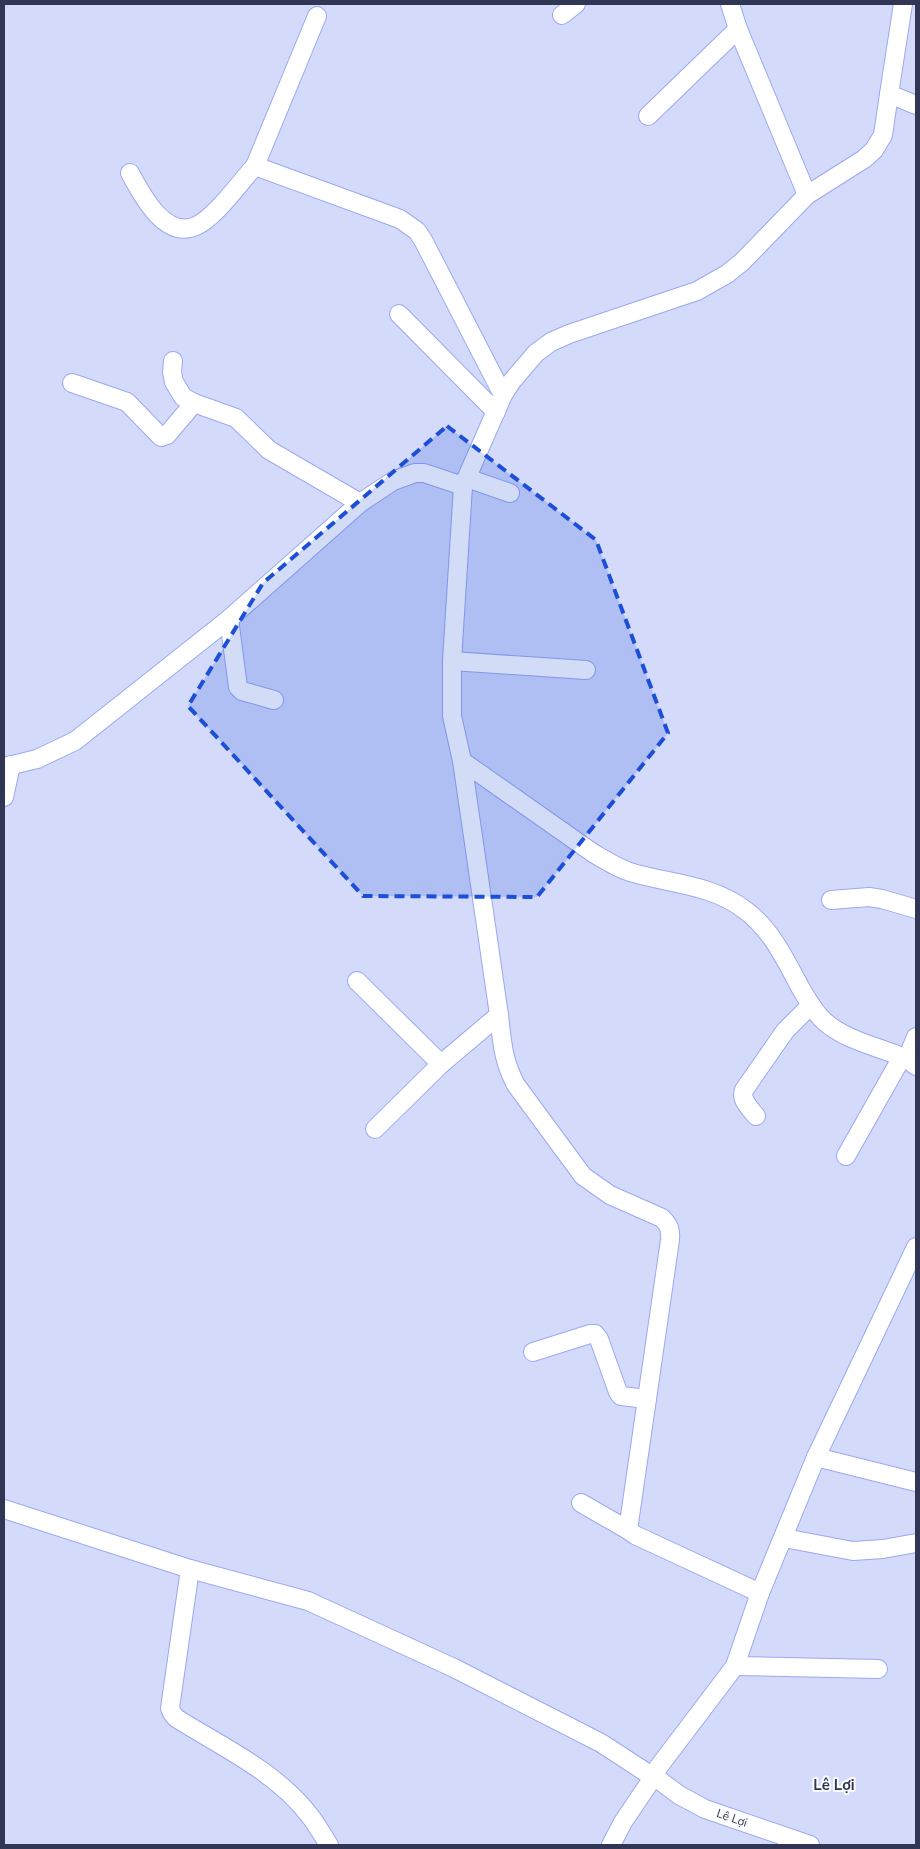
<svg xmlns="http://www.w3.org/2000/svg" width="920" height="1849" font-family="'Nunito Sans',sans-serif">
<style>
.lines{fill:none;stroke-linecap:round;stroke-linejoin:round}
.minor-casing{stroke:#9aa8f1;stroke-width:20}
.minor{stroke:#fff;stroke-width:18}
.marked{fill:#1d4ed8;fill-opacity:0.2;stroke:#1d4ed8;stroke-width:4;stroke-dasharray:10 6;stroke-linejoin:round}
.labels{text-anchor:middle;stroke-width:4;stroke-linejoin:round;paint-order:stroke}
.street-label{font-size:12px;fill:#313654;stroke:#fefefe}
.quarter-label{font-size:15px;font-weight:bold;fill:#313654;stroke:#fefefe}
</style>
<rect width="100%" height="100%" fill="#d4dbfa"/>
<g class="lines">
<defs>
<g id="minor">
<path d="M730 4 738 29 807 195"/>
<path d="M903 4 889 94 916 105"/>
<path d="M562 15 576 4"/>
<path d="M317 16 255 166 400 219 417 231 423 240 503 395"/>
<path d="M648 116 738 29"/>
<path d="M130 173C142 195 165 240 196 226 215 218 240 182 255 166"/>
<path d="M399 314 496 412"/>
<path d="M173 361 172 372 174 382 183 397 194 403 236 418 269 450 360 503"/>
<path d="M72 383 127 402 161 437 167 435 194 403"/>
<path d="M467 478 510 493"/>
<path d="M229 619 238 687 242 691 274 700"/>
<path d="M452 661 586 670"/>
<path d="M462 761 593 853C605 860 617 868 630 872 669 884 711 884 745 910 771 929 785 959 800 987 807 999 814 1012 824 1021 846 1041 880 1047 907 1059"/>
<path d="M4 767 37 759 75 741 229 619 360 503 393 481 415 473H424L463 486"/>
<path d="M4 797 11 765"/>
<path d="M831 900 869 897 882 899 916 909"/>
<path d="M357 981 441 1064"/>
<path d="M916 1066 907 1059 916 1037"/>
<path d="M756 1116C750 1108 740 1100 744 1090L785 1031 811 1005"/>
<path d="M375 1129 441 1064 499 1015"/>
<path d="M846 1156 902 1057"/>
<path d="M533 1352 590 1334H595L599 1339 618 1392 621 1396 647 1399"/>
<path d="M816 1457 916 1482"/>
<path d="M581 1503 628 1530"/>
<path d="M4 1509 190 1569 308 1601 454 1668 601 1743 647 1773"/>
<path d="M784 1538 853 1551 883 1549 916 1543"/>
<path d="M190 1569 170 1708 172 1713 176 1718C222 1747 277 1772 310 1816 317 1825 323 1836 329 1845"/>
<path d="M760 1593 635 1535 628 1530 670 1240C671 1230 669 1225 662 1218L610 1195 583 1176 516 1085C503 1061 502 1042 499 1015L462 761 452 716V661L463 486 503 395 512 381 536 353 551 342 569 334 697 291 727 274 742 262 807 195 864 159 874 150 883 135 889 94"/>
<path d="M735 1666 878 1669"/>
<path d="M657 1769 735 1666 760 1593 816 1457 916 1247"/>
<path d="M659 1780 679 1795 705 1809 810 1845"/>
<path d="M611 1845 623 1822 650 1782"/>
</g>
</defs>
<use href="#minor" class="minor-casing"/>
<use href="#minor" class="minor"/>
</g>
<path class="marked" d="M447 426 596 540 668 733 537 897 363 896 188 706 263 583Z"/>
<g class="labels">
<g class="street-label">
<text transform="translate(732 1818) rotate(19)" y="4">Lê Lợi</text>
</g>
<g class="quarter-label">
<text x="834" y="1790">Lê Lợi</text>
</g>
</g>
<rect width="920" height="1849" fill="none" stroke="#313654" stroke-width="10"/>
</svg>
